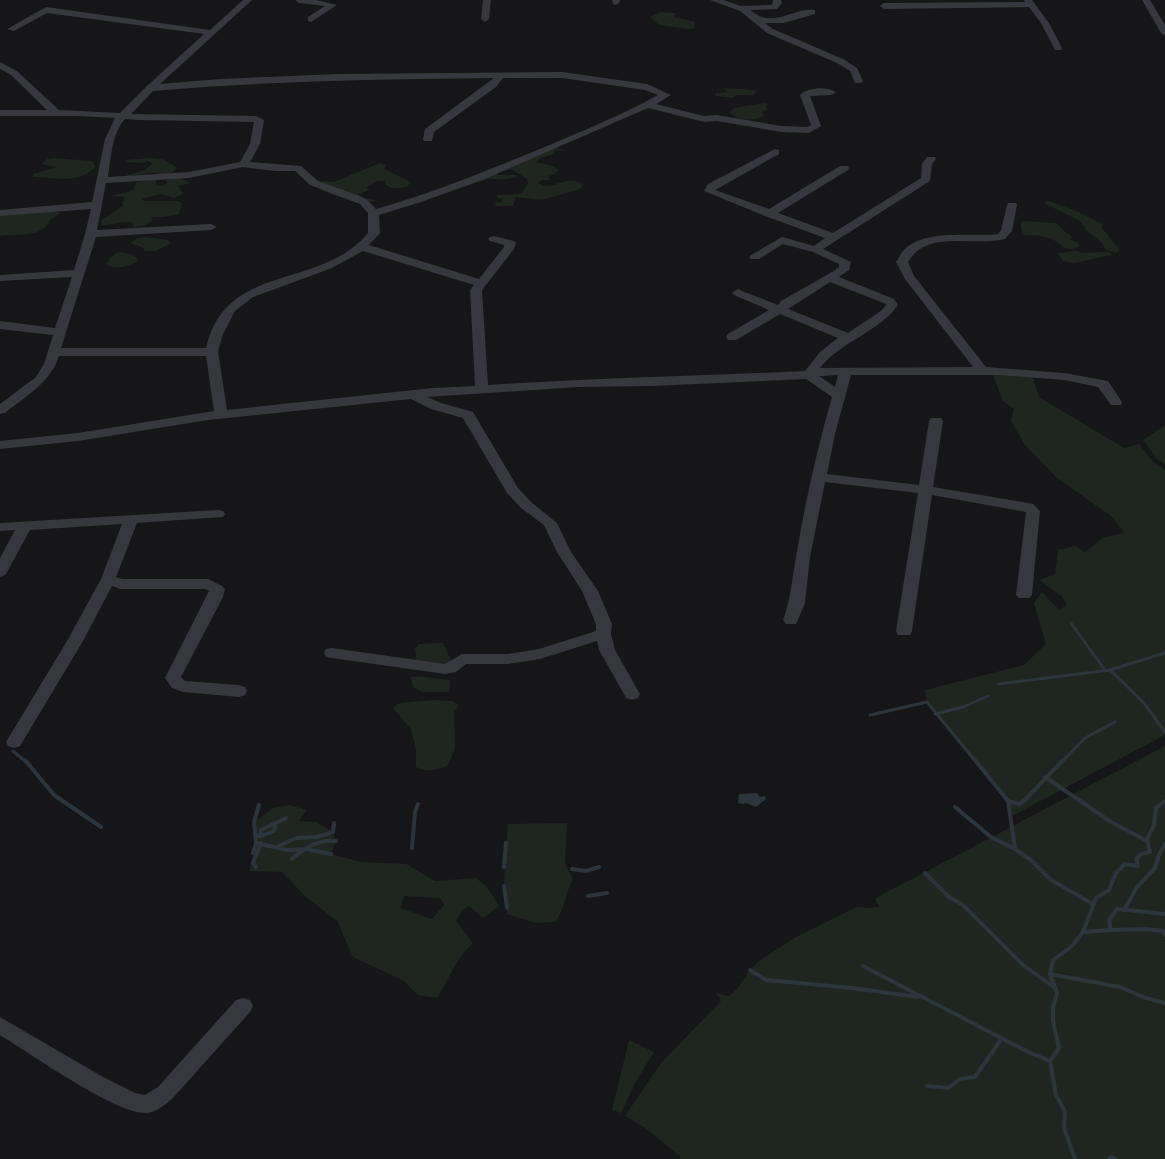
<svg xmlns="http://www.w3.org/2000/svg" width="1165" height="1159" font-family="Raleway,sans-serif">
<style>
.green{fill:#1e261f;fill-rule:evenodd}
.water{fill:#2c353c}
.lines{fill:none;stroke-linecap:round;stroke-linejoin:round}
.stream-far1{stroke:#2c353c;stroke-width:3}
.stream{stroke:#2c353c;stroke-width:4}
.minor{fill:#37383d;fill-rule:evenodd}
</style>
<rect width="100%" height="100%" fill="#161618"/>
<g class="green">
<path d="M661 12 676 13 674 17 695 22 694 28 689 29 659 25 650 17Z"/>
<path d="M723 88C734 89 745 88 757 91L753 95H736L734 98 715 96 716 93 728 92Z"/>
<path d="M764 103 768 104 766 107 767 110 762 112 764 116C752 121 738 122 729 112L732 111 733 108Z"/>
<path d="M557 148 562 149 563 151 555 150 553 154 541 158 536 162 553 166 559 170 553 175 548 176 550 180H542L538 183C556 193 564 172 584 185L580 189 542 200 516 197 513 206H496L495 203 502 201V199L497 198 498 195 520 194 528 184 527 179 511 169 497 173V175H516L517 177 508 179H488L429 199 547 149Z"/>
<path d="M54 158 92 161 96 166C80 185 55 177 33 177V174L57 167 42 164 47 159Z"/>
<path d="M151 158 162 159 177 167C171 178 160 173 151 173 141 174 132 176 122 177L145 170 152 164 149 161 142 163 124 162 126 160Z"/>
<path d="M380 163 386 165 384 169 411 182 407 187C399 188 391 190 385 184V181H378L366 188 369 190 358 195V197L375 200 376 201C366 206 332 195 321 190L322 181 334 182Z"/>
<path d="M178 177 191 183 178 186 183 194 174 198 161 194 142 199 144 201H178L182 204 179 214 164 217H151L153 220 143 226 133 227 132 222C121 221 112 226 101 225V220C110 216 114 210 123 206L122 203 125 197 112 196C121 191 135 196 136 182L156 179V185L163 186 167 183 165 180Z"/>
<path d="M1045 201H1049L1078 212 1102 224V228L1120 250 1116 253 1106 250 1102 243 1086 230 1080 221 1046 204Z"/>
<path d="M52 211 61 213 50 220C43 239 16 233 0 236V216Z"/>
<path d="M1023 221 1056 223 1065 232 1073 237 1070 239 1078 243 1080 246 1072 249 1064 248C1053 235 1039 236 1024 235L1021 229V222Z"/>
<path d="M145 237 168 240 171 243 155 251H145L142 247 130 243 138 238Z"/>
<path d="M1076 251C1087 255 1097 251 1109 252L1112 255 1074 263 1063 261 1058 253Z"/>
<path d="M118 252 130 254 138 258 137 262C127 266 116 271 106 264L110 258Z"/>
<path d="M992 373 1032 375 1039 397 1124 448 1139 444 1153 462 1165 470V735L1012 816 1008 801 927 702 925 690 1024 665 1046 644 1034 603 1042 592 1059 610 1067 605 1062 597 1040 580 1055 574 1058 550 1075 546 1085 552 1104 537 1124 533 1111 516 1057 478 1025 445 1011 421 1014 409 1003 401Z"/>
<path d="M1165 425V464L1158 460 1143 440Z"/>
<path d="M443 643 453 665 415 663 416 656 415 649 418 644Z"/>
<path d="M418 676 450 680 449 692H422L413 687 411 677Z"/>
<path d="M431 700 452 701 459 705 454 712 455 749 447 766C435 771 427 772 416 767V750L411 729 393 708 400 703Z"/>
<path d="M1165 746V1159H679L681 1157 644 1127 625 1116 661 1063 721 1001 716 993 729 996 737 989 750 970 759 961 796 937 857 907 871 908 879 907 875 899 887 892Z"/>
<path d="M290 805 306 810 299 821 316 822 333 832 336 841 331 854 362 862 406 864 435 881 476 878 487 887 499 906 483 918 469 906 462 910 456 921 473 943 460 957 437 998 418 995 404 981 353 957 337 921 305 896 282 872 249 871 256 843 254 822 273 808ZM404 896 440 898 444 905 432 919 400 908Z"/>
<path d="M567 823 565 864 573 879C565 893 565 910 555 922L536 923 507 914 504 881 508 824Z"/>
<path d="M629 1040 654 1052 635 1083 621 1113 612 1110Z"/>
</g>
<path class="water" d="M757 793 760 797 765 796 766 799 756 807 746 803 743 804 738 803 739 794Z"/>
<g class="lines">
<g class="stream-far1">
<path d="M1071 623 1104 669"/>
<path d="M1165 653 1110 670 1144 703 1165 732"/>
<path d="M998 684 1110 670"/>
<path d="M935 714 963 707 988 696"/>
<path d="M870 715 927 702 976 762"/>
<path d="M13 751 26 762"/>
<path d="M1062 762 1085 738 1115 722"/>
</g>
<g class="stream">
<path d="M25 760 54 795 101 827"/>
<path d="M975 760 1008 801 1015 849"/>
<path d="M1045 777 1111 822 1147 841"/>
<path d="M1008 801 1019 804 1025 800 1063 760"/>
<path d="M955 807 991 837 1015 849 1031 860 1051 880 1093 904"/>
<path d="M255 836H261V830L286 818"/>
<path d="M261 836 274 831 275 825"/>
<path d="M256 843 287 850 306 849 331 854"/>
<path d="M279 846 296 838 317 837 333 832 334 823"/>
<path d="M412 848 415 812 418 804"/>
<path d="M253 853 256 843 254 822 259 805"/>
<path d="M292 859C304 848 319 839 336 841"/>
<path d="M256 867 253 863 261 843"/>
<path d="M504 867 506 843"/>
<path d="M572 869 586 871 599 867"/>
<path d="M925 873 949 897 963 905 1023 965 1055 988"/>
<path d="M504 886 507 908"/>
<path d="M588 896 607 893"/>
<path d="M1124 910 1137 887 1155 868 1160 852 1165 844"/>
<path d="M1111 930 1146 929 1163 931 1165 935"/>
<path d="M1083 932 1111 930 1109 920 1117 909 1165 914"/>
<path d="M863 966 1028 1052 1050 1061"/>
<path d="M750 970 766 980 852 988 918 997"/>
<path d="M1050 974 1120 987 1143 997 1165 1003"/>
<path d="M927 1086 948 1088 960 1079 975 1077 1002 1038"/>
<path d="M1075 1159 1064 1128 1065 1112 1056 1095 1050 1061 1059 1048 1053 1021V1007L1057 993 1050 974 1053 960 1071 947 1083 932 1096 898 1109 890 1116 873 1125 864 1138 866 1136 859 1141 854 1150 852 1147 839 1154 825 1156 808 1165 801"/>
<path d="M1109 1159 1111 1157 1116 1159"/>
</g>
<g class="minor">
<path d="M243 0H252L160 84 220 79 338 74 562 72 647 84 671 95 656 104 704 116 717 115 781 126 807 127 811 125 800 95C807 87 828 86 836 92L831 95 810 96 821 126 809 133 781 132 717 121 704 122 648 108 487 178 421 202 379 215 380 233 369 245 479 279 504 247V245L490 241 488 239 490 237 494 236 514 241 516 243 514 249 482 290 488 385C594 378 700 376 805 371L820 352 838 338 780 314 736 340H728L726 337 728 334 769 310 734 295 732 293 738 289 742 291 778 305 781 301 834 271 839 267V264L813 252 783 244 759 259H751L749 257 751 255 782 237 814 246 825 238 765 216 704 191 708 184 775 149 779 150V154L715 190 769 209 840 166H848L849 168 848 170 778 213 833 233 921 178 922 164 927 157H935L936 159 932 164 930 181 823 249 851 262 849 270 839 277 894 299 898 305C878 333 841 341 820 368L973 367 905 279 896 262C899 258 901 252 905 249 926 229 971 237 998 234L1001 230 1007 205 1008 203H1016L1017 205 1012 231 1005 239C974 247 927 229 908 262L914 276 986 367 1064 373 1108 381 1122 402 1121 405H1111L1098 387 1064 380 999 375H851L835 434 827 474 919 485 929 421 931 418H941L943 421 933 487 1028 503 1033 504 1040 511 1032 595 1029 598H1019L1016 595 1026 512 932 495 912 631 910 635H898L896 631 918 493 825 482 810 557 805 603 796 624H786L783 620C791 599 792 578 796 557 805 503 817 449 832 397L806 379 652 386 578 387 427 397 441 403 473 412 518 488 531 502 557 523 571 552 598 591 612 624 611 634 615 650 640 694 638 698 632 700 626 698 624 694 599 650 597 641 540 659 508 664H466L456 672 445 674 332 658 326 657 324 653 326 649 332 648 445 664 462 654H508L539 649 596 631V624L582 591 557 552 544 525 521 508 507 493 463 418 431 409 411 399 208 420 78 441 0 449V441L78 433 214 411 206 356H59C50 383 26 396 5 413L0 414V404L36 377 44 364 53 335 0 329V321L55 328 72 277 0 281V275L74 270 85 234 91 209 0 216V210L92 202 105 139 115 118 79 116H0V110H47L11 75 0 69V62L17 71 59 110 120 113 147 86 204 34 47 13 14 31 7 29 46 7 210 30ZM494 78 425 129 423 139 424 141H432L434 132 496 87 503 78H562L645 90 658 95C620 116 580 132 540 149 486 171 432 193 376 209L367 200 360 196 318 181 301 166 250 162 260 144 264 120 256 116 131 114 153 91C266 81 380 79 494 78ZM125 119 139 120 254 122 250 144 240 162 189 172 108 177C111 158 112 133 125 119ZM243 167 275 171H295L310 185 360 204 368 213V233C320 291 226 261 206 348H61L96 237 211 230 217 227 211 224 97 230 106 183 189 178ZM363 251 474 285 470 290 475 386 433 388 227 410 218 351 223 334 235 311 253 297 332 268ZM830 282 886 304V305L881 311 848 333 788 309ZM838 375 835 387 819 376H821Z"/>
<path d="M295 0H316L337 5 311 22 308 21V17L325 6 299 3Z"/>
<path d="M483 0H491L489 19 485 22 481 19Z"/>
<path d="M612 0H620V2L616 5 613 4Z"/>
<path d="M710 0H723L741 6 772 5 773 0H781L782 3 777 9 750 10C774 30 792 7 815 10V14L784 23H765L773 29 843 59 857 68 863 81 861 83H855L850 71 837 63 767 33 740 11Z"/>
<path d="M1024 0H1032L1049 23 1062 48 1061 50H1055L1041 23 1029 7 884 9 880 6 884 3 1025 2Z"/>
<path d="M1142 0H1150L1165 25V36L1161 33Z"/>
<path d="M218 510 223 511 225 514 223 517 137 523 116 577 122 579H208L222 586 225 589 223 597 181 677 185 681 239 685 245 687 247 691 245 695 239 697 183 692 172 688 165 678 209 591 205 589H120L112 586 83 641 20 746 14 748 8 746 6 742 67 641 101 579 122 524 30 530 7 572 5 575 0 577V558L15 530 0 531V523Z"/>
<path d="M243 998 250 1000 253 1006 250 1012 172 1099C165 1105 155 1113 145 1113 116 1114 28 1052 0 1035V1017L103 1077 135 1093 145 1095 158 1087 236 1000Z"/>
</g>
</g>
</svg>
